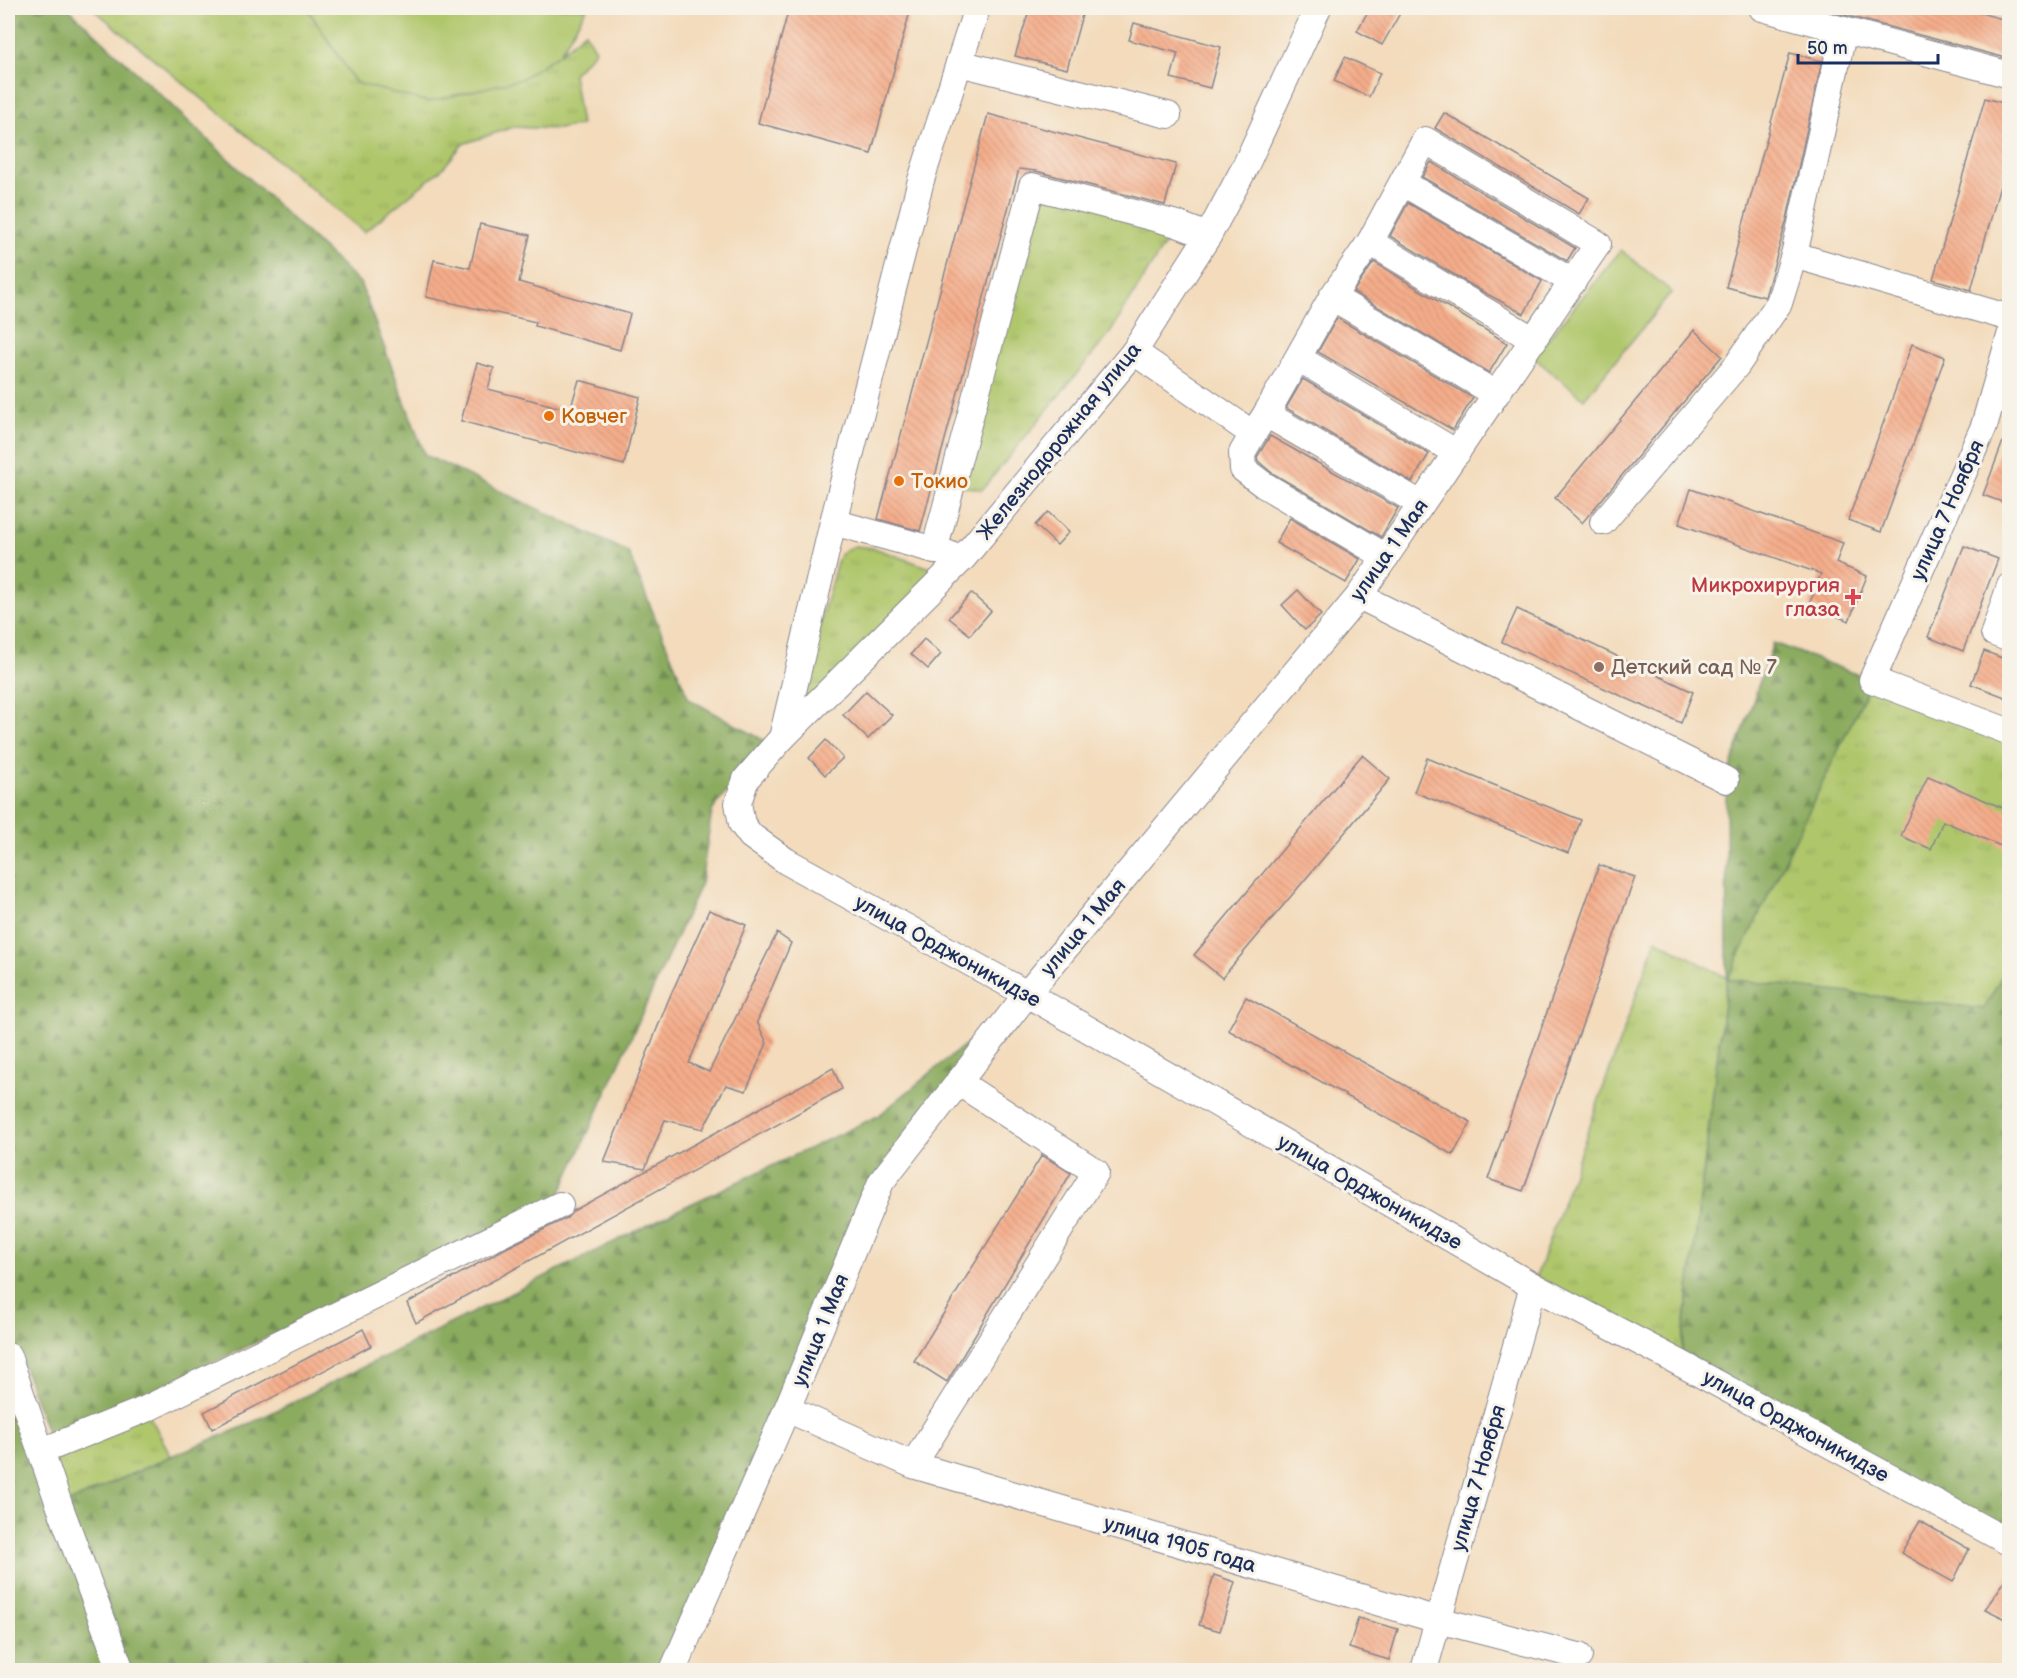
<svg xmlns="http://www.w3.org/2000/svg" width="2017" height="1678" font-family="'Balsamiq Sans',sans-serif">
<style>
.grass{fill:url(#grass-tufts);stroke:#657a64;stroke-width:1.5}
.forest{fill:url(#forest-firs);stroke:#536d5e;stroke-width:1.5}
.pitch{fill:#afc66b;stroke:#657a64;stroke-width:1.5}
.building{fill:url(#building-back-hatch)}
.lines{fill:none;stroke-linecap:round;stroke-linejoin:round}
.minor-casing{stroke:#87858d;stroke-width:28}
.minor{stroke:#fff;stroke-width:26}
.food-dot{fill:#e8710a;stroke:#f7f3e8;stroke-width:2}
.health-dot{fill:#e0444e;stroke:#f7f3e8;stroke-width:2}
.education-dot{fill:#8d6e63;stroke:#f7f3e8;stroke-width:2}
.labels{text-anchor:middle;stroke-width:6;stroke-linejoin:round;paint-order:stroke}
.food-label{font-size:21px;fill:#c56008;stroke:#f7f3e8;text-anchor:start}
.street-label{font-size:21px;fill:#1b2f5e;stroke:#f7f3e8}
.health-label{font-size:21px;fill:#be3a42;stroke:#f7f3e8;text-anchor:end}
.education-label{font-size:21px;fill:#785e54;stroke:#f7f3e8;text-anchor:start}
</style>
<defs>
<pattern id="grass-tufts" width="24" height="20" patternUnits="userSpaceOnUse" patternTransform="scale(1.5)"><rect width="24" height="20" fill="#afc66b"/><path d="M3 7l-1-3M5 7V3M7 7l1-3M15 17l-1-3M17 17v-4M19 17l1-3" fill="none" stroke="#96aa5f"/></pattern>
<pattern id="forest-firs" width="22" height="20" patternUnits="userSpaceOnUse" patternTransform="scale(1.5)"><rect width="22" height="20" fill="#8bab5f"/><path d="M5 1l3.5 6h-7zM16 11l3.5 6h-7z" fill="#718c52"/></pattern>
<pattern id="building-back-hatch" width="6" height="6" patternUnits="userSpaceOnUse" patternTransform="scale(1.5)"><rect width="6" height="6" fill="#f5ad8a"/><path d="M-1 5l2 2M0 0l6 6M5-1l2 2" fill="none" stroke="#d1957a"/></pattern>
</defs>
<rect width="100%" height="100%" fill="#f7f3e8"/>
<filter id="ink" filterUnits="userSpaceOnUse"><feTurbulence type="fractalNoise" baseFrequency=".0167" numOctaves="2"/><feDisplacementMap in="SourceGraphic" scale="12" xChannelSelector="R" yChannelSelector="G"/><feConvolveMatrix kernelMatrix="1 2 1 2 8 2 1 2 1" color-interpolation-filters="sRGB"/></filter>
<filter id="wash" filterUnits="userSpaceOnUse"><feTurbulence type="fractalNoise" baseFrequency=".008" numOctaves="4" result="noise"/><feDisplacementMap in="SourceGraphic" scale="24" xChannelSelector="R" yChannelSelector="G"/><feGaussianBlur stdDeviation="1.35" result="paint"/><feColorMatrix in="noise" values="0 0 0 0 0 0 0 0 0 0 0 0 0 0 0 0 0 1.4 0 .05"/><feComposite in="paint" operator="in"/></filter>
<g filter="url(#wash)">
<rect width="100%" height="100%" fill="#f3dbbc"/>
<g class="grass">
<path d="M92 8H307L356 83 521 79 560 53 585 32 596 50 573 74 581 125 558 129 513 127 463 144 442 169 364 232Z"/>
<path d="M1032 186 1177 224 1110 333 982 490 952 484Z"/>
<path d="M855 546 874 548 933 569 932 578 793 721 837 562 841 553Z"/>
<path d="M1872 680 2009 732V962L1985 1009 1727 979 1680 1363 1533 1286 1656 939 1727 978Z"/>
<path d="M146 1409 171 1456 60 1507 42 1451Z"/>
</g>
<g class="forest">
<path d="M8 8H68L360 283 425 455 628 552 689 699 765 741 712 811 701 883 558 1199 50 1440 8 1323Z"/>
<path d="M1773 643 1872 680 1728 979 1984 1009 2009 962V1543L1680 1363 1727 979 1726 780Z"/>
<path d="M1027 994 881 1182 673 1670H8V1356L60 1507 171 1456 243 1427 680 1209 878 1116Z"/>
</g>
<g class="pitch">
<path d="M307 8H587L560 53 521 79 428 102 356 83Z"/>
<path d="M1621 250 1672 292 1584 399 1533 357Z"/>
</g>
<g id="blocks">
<g class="building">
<path d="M789 8H911L871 154 758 123Z"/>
<path d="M1030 8H1084L1067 69 1015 56Z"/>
<path d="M1370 8H1403L1382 45 1357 31Z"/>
<path d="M1833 8H1962L2010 21V59L1833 12Z"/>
<path d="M1134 23 1221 47 1210 88 1171 78 1178 53 1129 40Z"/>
<path d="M1790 53 1822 61 1787 219 1765 297 1726 287Z"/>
<path d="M1345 57 1380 73 1369 97 1334 81Z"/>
<path d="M1985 98 2010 105V150L1971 290 1933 279Z"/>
<path d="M1444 113 1589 198 1579 214 1435 128Z"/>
<path d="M988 114 1176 164 1165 205 1036 171 1019 169 920 531 878 519Z"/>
<path d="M1431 162 1575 248 1567 261 1422 177Z"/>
<path d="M1408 203 1542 281 1524 314 1478 289 1390 236Z"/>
<path d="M480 224 530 235 519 282 630 314 620 350 535 326 536 322 426 297 434 260 470 268Z"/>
<path d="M1374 262 1507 343 1489 373 1353 292Z"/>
<path d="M1337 318 1473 398 1453 430 1318 352Z"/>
<path d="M1694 330 1722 356 1582 523 1555 498Z"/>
<path d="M1912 344 1945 357 1881 532 1848 520Z"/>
<path d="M477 363 494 368 488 389 570 410 579 380 640 397 624 465 461 421Z"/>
<path d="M1303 379 1429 454 1412 482 1286 408Z"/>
<path d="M2008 428 2010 429V505L1983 495Z"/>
<path d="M1270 436 1398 508 1381 537 1272 473 1258 461 1257 457Z"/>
<path d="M1691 489 1843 543 1836 563 1867 576 1849 621 1809 605 1821 574 1679 524Z"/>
<path d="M1048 512 1069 532 1057 545 1035 525Z"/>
<path d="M1290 518 1360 559 1346 583 1276 543Z"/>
<path d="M1964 546 1998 559 1963 651 1928 637Z"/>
<path d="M1298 590 1321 615 1305 630 1282 605Z"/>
<path d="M971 593 991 611 970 635 949 618Z"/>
<path d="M1517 609 1693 692 1681 723 1502 642Z"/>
<path d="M924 639 941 654 928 669 911 654Z"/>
<path d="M1984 651 2010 661V699L1971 684Z"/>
<path d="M866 691 892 715 868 739 843 715Z"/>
<path d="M826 740 843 758 825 775 809 758Z"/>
<path d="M1362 755 1390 779 1222 978 1194 955Z"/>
<path d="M1427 758 1581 820 1568 853 1414 792Z"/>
<path d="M1928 776 2010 811V850L1943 821 1931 849 1901 836Z"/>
<path d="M1599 865 1635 877 1523 1191 1488 1179Z"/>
<path d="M709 910 746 925 689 1063 709 1072 777 933 791 943 757 1022 767 1043 746 1091 726 1085 703 1129 665 1120 645 1169 604 1162 668 1001Z"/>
<path d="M1246 997 1471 1122 1453 1155 1228 1030Z"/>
<path d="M833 1068 842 1089 416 1323 407 1303 506 1248 567 1218 573 1211Z"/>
<path d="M1042 1155 1071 1173 947 1382 914 1361Z"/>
<path d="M363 1329 371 1346 212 1429 204 1412Z"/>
<path d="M1920 1521 1969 1549 1953 1582 1901 1553Z"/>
<path d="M2010 1574V1621L1985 1609Z"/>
<path d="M1214 1575 1235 1582 1220 1631 1199 1625Z"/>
<path d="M1358 1618 1398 1629 1389 1660 1349 1648Z"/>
</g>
</g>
</g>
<g filter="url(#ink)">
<use href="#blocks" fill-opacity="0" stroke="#87858d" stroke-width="1.5"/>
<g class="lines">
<defs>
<g id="minor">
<path d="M1318 8 1244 169 1208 236 1134 352 964 557 782 738 746 779 738 803 742 824 751 836 786 861 1027 994 1533 1286 1680 1363 2010 1543"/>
<path d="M1762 8 2010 75"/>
<path d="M1844 30 1794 255 2010 318"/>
<path d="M959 63 1168 115"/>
<path d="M1403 183 1573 282"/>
<path d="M1370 242 1534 340"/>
<path d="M1332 297 1496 394"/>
<path d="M2010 336 1984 426 1872 680 2010 732"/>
<path d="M1134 352 1253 434 1242 453 1243 469 1264 485 1386 557"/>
<path d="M1298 358 1457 453"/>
<path d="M1266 414 1421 504"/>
<path d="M833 522 949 554"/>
<path d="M1603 522 1737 365 1779 303 1794 255"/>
<path d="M934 551 1032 186 1177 224 1208 236"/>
<path d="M2010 586 1994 633 2010 639"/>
<path d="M1359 596 1726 780"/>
<path d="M782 738 833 522 921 180 977 8"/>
<path d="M8 1356 60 1507 121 1670"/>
<path d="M787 1409 913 1465 1438 1620 1579 1656"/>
<path d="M42 1451 146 1409 560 1205"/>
<path d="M913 1465 1096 1172 958 1082"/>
<path d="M673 1670 787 1409 881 1182 1027 994 1359 596 1598 244 1425 140 1370 242 1332 297 1266 414 1253 434"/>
<path d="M1424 1670 1533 1286"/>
</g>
</defs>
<use href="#minor" class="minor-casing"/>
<use href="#minor" class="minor"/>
</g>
</g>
<g class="food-dot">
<circle cx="549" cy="416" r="6"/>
<circle cx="899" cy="481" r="6"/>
</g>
<path class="health-dot" d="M1850 588h6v6h6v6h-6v6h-6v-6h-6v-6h6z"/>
<circle class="education-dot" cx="1599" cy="667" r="6"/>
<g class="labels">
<g class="food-label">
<text x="561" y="423">Ковчег</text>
<text x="911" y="488">Токио</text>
</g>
<g class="street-label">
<text transform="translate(1059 441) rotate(-51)" y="7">Железнодорожная улица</text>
<text transform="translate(1947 510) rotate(-66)" y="7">улица 7 Ноября</text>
<text transform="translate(1389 550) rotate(-55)" y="7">улица 1 Мая</text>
<text transform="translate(1083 927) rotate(-50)" y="7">улица 1 Мая</text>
<text transform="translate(948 951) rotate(29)" y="7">улица Орджоникидзе</text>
<text transform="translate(1370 1192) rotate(30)" y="7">улица Орджоникидзе</text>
<text transform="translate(820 1330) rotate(-68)" y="7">улица 1 Мая</text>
<text transform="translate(1796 1426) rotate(29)" y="7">улица Орджоникидзе</text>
<text transform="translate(1478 1478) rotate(-74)" y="7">улица 7 Ноября</text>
<text transform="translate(1180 1544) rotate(16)" y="7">улица 1905 года</text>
</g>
<g class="health-label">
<text x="1840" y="592">Микрохирургия<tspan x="1840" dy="24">глаза</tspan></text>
</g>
<g class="education-label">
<text x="1611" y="674">Детский сад № 7</text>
</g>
</g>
<rect width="2017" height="1678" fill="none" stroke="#f7f3e8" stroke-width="30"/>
<path d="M1798 54v9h140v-9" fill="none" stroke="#1b2f5e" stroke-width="3"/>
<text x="1807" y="54" font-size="18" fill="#1b2f5e" stroke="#f7f3e8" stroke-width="4.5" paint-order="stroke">50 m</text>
</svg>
